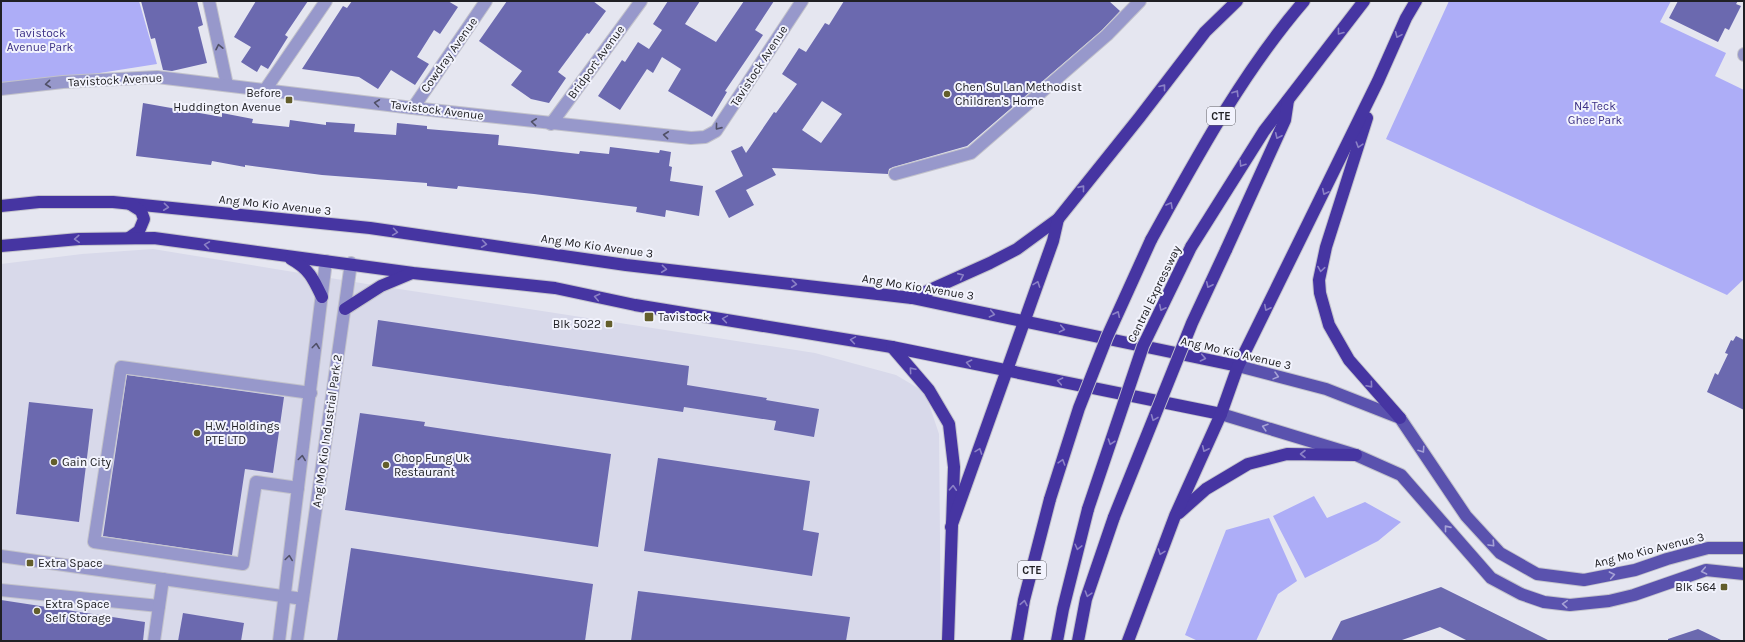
<svg xmlns="http://www.w3.org/2000/svg" width="1745" height="642" font-family="Karla,sans-serif">
<style>
.built{fill:#d8d9ea}
.green{fill:#adadf7}
.building{fill:#6b69af;fill-rule:evenodd}
.lines{fill:none;stroke-linecap:round;stroke-linejoin:round}
.minor-casing{stroke:#c2c2cb;stroke-width:14}
.major-casing{stroke:#c2c2cb;stroke-width:14}
.highway-casing{stroke:#c2c2cb;stroke-width:14}
.minor{stroke:#9798cb;stroke-width:12}
.major{stroke:#5a52ae;stroke-width:12}
.highway{stroke:#4635a2;stroke-width:12}
.highway-bridge-casing{stroke:#c2c2cb;stroke-width:14;stroke-linecap:butt}
.highway-bridge{stroke:#4635a2;stroke-width:12}
.oneway{stroke:#8b81c6}
.oneway2{stroke:#505067}
.oneway3{stroke:#a6a2d6}
.poi-dot{fill:#635e2b;stroke:#f2f3fd;stroke-width:1.5}
.labels{text-anchor:middle;stroke-width:4;stroke-linejoin:round;paint-order:stroke}
.shield{fill:#f2f3fd;stroke:#5f5f65;stroke-width:1}
.shield-label{font-size:11px;font-weight:bold;fill:#202024}
.park-label{font-size:12px;fill:#3c3186;stroke:#f2f3fd}
.street-label{font-size:12px;fill:#202024;stroke:#f2f3fd}
.poi-label{font-size:12px;fill:#202024;stroke:#f2f3fd;text-anchor:start}
</style>
<rect width="100%" height="100%" fill="#e5e6f0"/>
<path class="built" d="M153 249 373 285 815 353 896 375 923 391 929 404 939 434 941 641H1V264L82 254Z"/>
<g class="green">
<path d="M1 1H139L157 64 87 75 1 83Z"/>
<path d="M1449 1H1671L1660 22 1726 53 1715 76 1744 90V279L1727 295 1386 139Z"/>
<path d="M1314 496 1327 518 1365 502 1401 522 1378 541 1305 578 1273 516Z"/>
<path d="M1269 518 1297 581 1278 594 1256 641H1198L1185 635 1226 530Z"/>
</g>
<g class="building">
<path d="M141 1H197L203 25 198 27 207 63 172 71 163 70 155 38 151 39Z"/>
<path d="M256 1H308L285 35 288 37 268 69 261 65 257 72 241 62 251 47 234 37Z"/>
<path d="M352 1H448L458 7 440 34 434 30 417 57 429 64 415 85 391 70 378 89 359 77 302 69 343 6 347 8Z"/>
<path d="M507 1H593L606 11 589 34 587 33 558 72 566 78 549 103 531 99 511 85 522 71 479 41Z"/>
<path d="M668 1H700L685 24 716 42 744 1H774L755 30 763 35 725 91 727 92 712 117 668 91 681 69 662 57 653 73 647 69 620 110 598 96 622 60 625 62 638 42 649 49 662 30 653 24Z"/>
<path d="M844 1H1109L1120 11 1102 30 967 146 893 167 889 169 888 174 772 168 776 175 746 190 754 205 729 218 715 191 743 176 731 151 742 146 746 153 774 112 776 113 797 84 782 74 799 48 806 52 825 23 829 25ZM822 101 842 114 821 143 802 130Z"/>
<path d="M1678 1H1738L1736 4 1741 6 1729 30 1725 28 1718 42 1669 18Z"/>
<path d="M143 103 222 117V113L253 119 252 123 289 127 290 120 326 125V122L355 124 354 132 396 135 397 123 427 126V129L499 135 498 145 579 154 580 151 609 154 610 147 659 153 660 150 671 152 669 166 672 167 670 181 703 186 699 216 666 210 665 217 636 212 637 207 534 194 458 186 457 189 427 186V183L322 175 245 165V167L212 161 211 165 136 156Z"/>
<path d="M378 320 689 366 687 385 767 398 766 400 819 409 814 437 774 430 776 421 684 407 683 412 372 366Z"/>
<path d="M1736 336 1744 340V410L1707 392 1715 373 1718 375 1728 354 1725 353 1731 340 1733 341Z"/>
<path d="M127 375 284 397 273 473 245 469 232 555 103 536Z"/>
<path d="M29 402 93 409 79 522 16 514Z"/>
<path d="M360 413 425 422 424 426 611 454 598 547 345 510Z"/>
<path d="M658 458 810 481 803 530 819 533 812 576 644 551Z"/>
<path d="M351 548 593 584 585 641H337Z"/>
<path d="M1441 587 1550 641H1468L1440 627 1399 641H1331L1341 621Z"/>
<path d="M638 591 850 617 846 641H631Z"/>
<path d="M1 600 145 622 143 641H1Z"/>
<path d="M183 613 244 623 241 641H178Z"/>
<path d="M1698 629 1723 641H1668V639Z"/>
</g>
<g class="lines">
<defs>
<g id="minor">
<path d="M209 1 227 85"/>
<path d="M1744 54V55"/>
<path d="M1 89 63 82 157 77 413 108 691 138 705 137 716 131 802 1"/>
<path d="M265 90 326 1"/>
<path d="M413 108 486 1"/>
<path d="M551 124 641 1"/>
<path d="M895 174 971 153 1107 35 1140 1"/>
<path d="M298 488 256 482 243 564 94 542 121 367 311 393"/>
<path d="M1 556 303 599"/>
<path d="M1 590 159 606"/>
<path d="M154 641 163 579"/>
<path d="M279 641 326 261"/>
<path d="M297 641 351 263"/>
</g>
<g id="major">
<path d="M1238 366 1326 389 1400 418 1466 516 1500 553 1537 574 1584 580 1635 570 1667 559 1708 548H1744"/>
<path d="M1221 414 1356 455 1401 475 1491 578 1521 594 1544 602 1570 605 1609 601 1634 595 1706 570 1744 574"/>
</g>
<g id="highway">
<path d="M1367 118 1326 247 1319 280 1320 293 1329 325 1349 360 1400 418"/>
<path d="M1 206 39 202H113L370 228 626 265 912 298 1238 366"/>
<path d="M129 238 139 231 144 219 141 211 130 204"/>
<path d="M1151 240C1197 157 1242 73 1304 1"/>
<path d="M1 246 79 239 154 238 413 273 555 288 635 305 892 347 1221 414"/>
<path d="M1191 247 1264 131 1364 1"/>
<path d="M1226 250 1285 120 1288 100"/>
<path d="M291 259C309 269 313 278 322 297"/>
<path d="M912 298 990 263 1017 249 1058 219 1139 118 1205 32 1237 1"/>
<path d="M345 309 381 286 412 273"/>
<path d="M892 347 929 390 949 424 954 467 948 641"/>
<path d="M1179 513 1206 489 1248 464 1287 454 1356 455"/>
<path d="M951 527 1053 241 1058 219"/>
<path d="M1017 641 1024 600 1050 499"/>
<path d="M1057 641 1063 609 1088 509"/>
<path d="M1078 641 1086 599 1114 517"/>
<path d="M1128 641 1175 516 1221 414 1238 366 1378 81 1406 18 1416 1"/>
</g>
</defs>
<use href="#minor" class="minor-casing"/>
<use href="#major" class="major-casing"/>
<use href="#highway" class="highway-casing"/>
<use href="#minor" class="minor"/>
<use href="#major" class="major"/>
<use href="#highway" class="highway"/>
<defs>
<g id="highway-bridge">
<path d="M1050 499 1079 408 1107 337 1151 240"/>
<path d="M1088 509 1143 346 1191 247"/>
<path d="M1114 517 1192 323 1226 250"/>
</g>
</defs>
<use href="#highway-bridge" class="highway-bridge-casing"/>
<use href="#highway-bridge" class="highway-bridge"/>
</g>
<defs><path id="oneway-chevron" d="M-2-3.5L2.5 0L-2 3.5" fill="none" stroke-width="1.6" stroke-linecap="round" stroke-linejoin="round"/></defs>
<g class="oneway">
<use href="#oneway-chevron" transform="translate(1340 32) rotate(128)"/>
<use href="#oneway-chevron" transform="translate(1398 35) rotate(114)"/>
<use href="#oneway-chevron" transform="translate(1163 87) rotate(-52)"/>
<use href="#oneway-chevron" transform="translate(1236 93) rotate(-58)"/>
<use href="#oneway-chevron" transform="translate(1278 136) rotate(115)"/>
<use href="#oneway-chevron" transform="translate(1359 145) rotate(107)"/>
<use href="#oneway-chevron" transform="translate(1242 164) rotate(123)"/>
<use href="#oneway-chevron" transform="translate(1082 188) rotate(-51)"/>
<use href="#oneway-chevron" transform="translate(1325 192) rotate(116)"/>
<use href="#oneway-chevron" transform="translate(1170 205) rotate(-61)"/>
<use href="#oneway-chevron" transform="translate(166 207) rotate(6)"/>
<use href="#oneway-chevron" transform="translate(395 232) rotate(8)"/>
<use href="#oneway-chevron" transform="translate(77 239) rotate(177)"/>
<use href="#oneway-chevron" transform="translate(484 244) rotate(8)"/>
<use href="#oneway-chevron" transform="translate(207 245) rotate(-172)"/>
<use href="#oneway-chevron" transform="translate(664 269) rotate(6)"/>
<use href="#oneway-chevron" transform="translate(1321 269) rotate(99)"/>
<use href="#oneway-chevron" transform="translate(961 276) rotate(-24)"/>
<use href="#oneway-chevron" transform="translate(794 284) rotate(6)"/>
<use href="#oneway-chevron" transform="translate(1037 284) rotate(-70)"/>
<use href="#oneway-chevron" transform="translate(1209 285) rotate(115)"/>
<use href="#oneway-chevron" transform="translate(597 297) rotate(-168)"/>
<use href="#oneway-chevron" transform="translate(1162 308) rotate(116)"/>
<use href="#oneway-chevron" transform="translate(1267 308) rotate(117)"/>
<use href="#oneway-chevron" transform="translate(992 314) rotate(12)"/>
<use href="#oneway-chevron" transform="translate(1117 314) rotate(-65)"/>
<use href="#oneway-chevron" transform="translate(725 319) rotate(-171)"/>
<use href="#oneway-chevron" transform="translate(1062 329) rotate(12)"/>
<use href="#oneway-chevron" transform="translate(853 340) rotate(-171)"/>
<use href="#oneway-chevron" transform="translate(1203 358) rotate(12)"/>
<use href="#oneway-chevron" transform="translate(969 363) rotate(-168)"/>
<use href="#oneway-chevron" transform="translate(912 370) rotate(-131)"/>
<use href="#oneway-chevron" transform="translate(1060 381) rotate(-169)"/>
<use href="#oneway-chevron" transform="translate(1370 385) rotate(49)"/>
<use href="#oneway-chevron" transform="translate(1154 418) rotate(112)"/>
<use href="#oneway-chevron" transform="translate(1111 442) rotate(109)"/>
<use href="#oneway-chevron" transform="translate(1205 449) rotate(115)"/>
<use href="#oneway-chevron" transform="translate(979 451) rotate(-70)"/>
<use href="#oneway-chevron" transform="translate(1303 454) rotate(-180)"/>
<use href="#oneway-chevron" transform="translate(1062 462) rotate(-73)"/>
<use href="#oneway-chevron" transform="translate(953 488) rotate(-87)"/>
<use href="#oneway-chevron" transform="translate(1078 547) rotate(104)"/>
<use href="#oneway-chevron" transform="translate(1161 552) rotate(110)"/>
<use href="#oneway-chevron" transform="translate(1088 594) rotate(107)"/>
<use href="#oneway-chevron" transform="translate(1024 603) rotate(-79)"/>
</g>
<g class="oneway2">
<use href="#oneway-chevron" transform="translate(219 47) rotate(-102)"/>
<use href="#oneway-chevron" transform="translate(48 84) rotate(174)"/>
<use href="#oneway-chevron" transform="translate(377 103) rotate(-173)"/>
<use href="#oneway-chevron" transform="translate(534 122) rotate(-174)"/>
<use href="#oneway-chevron" transform="translate(718 127) rotate(129)"/>
<use href="#oneway-chevron" transform="translate(666 135) rotate(-174)"/>
<use href="#oneway-chevron" transform="translate(316 346) rotate(-83)"/>
<use href="#oneway-chevron" transform="translate(302 458) rotate(-82)"/>
<use href="#oneway-chevron" transform="translate(289 558) rotate(-82)"/>
</g>
<g class="oneway3">
<use href="#oneway-chevron" transform="translate(1276 376) rotate(15)"/>
<use href="#oneway-chevron" transform="translate(1265 427) rotate(-163)"/>
<use href="#oneway-chevron" transform="translate(1422 450) rotate(56)"/>
<use href="#oneway-chevron" transform="translate(1447 528) rotate(-129)"/>
<use href="#oneway-chevron" transform="translate(1492 544) rotate(47)"/>
<use href="#oneway-chevron" transform="translate(1704 571) rotate(169)"/>
<use href="#oneway-chevron" transform="translate(1612 575) rotate(-11)"/>
<use href="#oneway-chevron" transform="translate(1565 604) rotate(-176)"/>
</g>
<g class="poi-dot">
<circle cx="947" cy="94" r="4"/>
<rect x="285" y="96" width="8" height="8" rx="2"/>
<rect x="644" y="312" width="10" height="10" rx="2"/>
<rect x="605" y="320" width="8" height="8" rx="2"/>
<circle cx="197" cy="433" r="4"/>
<circle cx="54" cy="462" r="4"/>
<circle cx="386" cy="465" r="4"/>
<rect x="26" y="559" width="8" height="8" rx="2"/>
<rect x="1720" y="583" width="8" height="8" rx="2"/>
<circle cx="37" cy="611" r="4"/>
</g>
<g class="labels">
<g class="shield">
<rect x="1207" y="107" width="28" height="18" rx="3"/>
<rect x="1018" y="561" width="28" height="18" rx="3"/>
</g>
<g class="shield-label">
<text x="1221" y="120">CTE</text>
<text x="1032" y="574">CTE</text>
</g>
<g class="park-label">
<text x="40" y="37">Tavistock<tspan x="40" dy="14">Avenue Park</tspan></text>
<text x="1595" y="110">N4 Teck<tspan x="1595" dy="14">Ghee Park</tspan></text>
</g>
<g class="street-label">
<text transform="translate(449 55) rotate(-55)" y="4">Cowdray Avenue</text>
<text transform="translate(596 62) rotate(-54)" y="4">Bridport Avenue</text>
<text transform="translate(759 66) rotate(-57)" y="4">Tavistock Avenue</text>
<text transform="translate(115 80) rotate(-3)" y="4">Tavistock Avenue</text>
<text transform="translate(437 110) rotate(7)" y="4">Tavistock Avenue</text>
<text transform="translate(275 205) rotate(6)" y="4">Ang Mo Kio Avenue 3</text>
<text transform="translate(597 246) rotate(8)" y="4">Ang Mo Kio Avenue 3</text>
<text transform="translate(918 287) rotate(9)" y="4">Ang Mo Kio Avenue 3</text>
<text transform="translate(1154 294) rotate(-64)" y="4">Central Expressway</text>
<text transform="translate(1236 353) rotate(13)" y="4">Ang Mo Kio Avenue 3</text>
<text transform="translate(327 431) rotate(-82)" y="4">Ang Mo Kio Industrial Park 2</text>
<text transform="translate(1649 550) rotate(-14)" y="4">Ang Mo Kio Avenue 3</text>
</g>
<g class="poi-label">
<text x="955" y="91">Chen Su Lan Methodist<tspan x="955" dy="14">Children's Home</tspan></text>
<text x="281" y="97" text-anchor="end">Before<tspan x="281" dy="14">Huddington Avenue</tspan></text>
<text x="658" y="321">Tavistock</text>
<text x="601" y="328" text-anchor="end">Blk 5022</text>
<text x="205" y="430">H.W. Holdings<tspan x="205" dy="14">PTE LTD</tspan></text>
<text x="394" y="462">Chop Fung Uk<tspan x="394" dy="14">Restaurant</tspan></text>
<text x="62" y="466">Gain City</text>
<text x="38" y="567">Extra Space</text>
<text x="1716" y="591" text-anchor="end">Blk 564</text>
<text x="45" y="608">Extra Space<tspan x="45" dy="14">Self Storage</tspan></text>
</g>
</g>
<rect width="1745" height="642" fill="none" stroke="#202024" stroke-width="4"/>
</svg>
